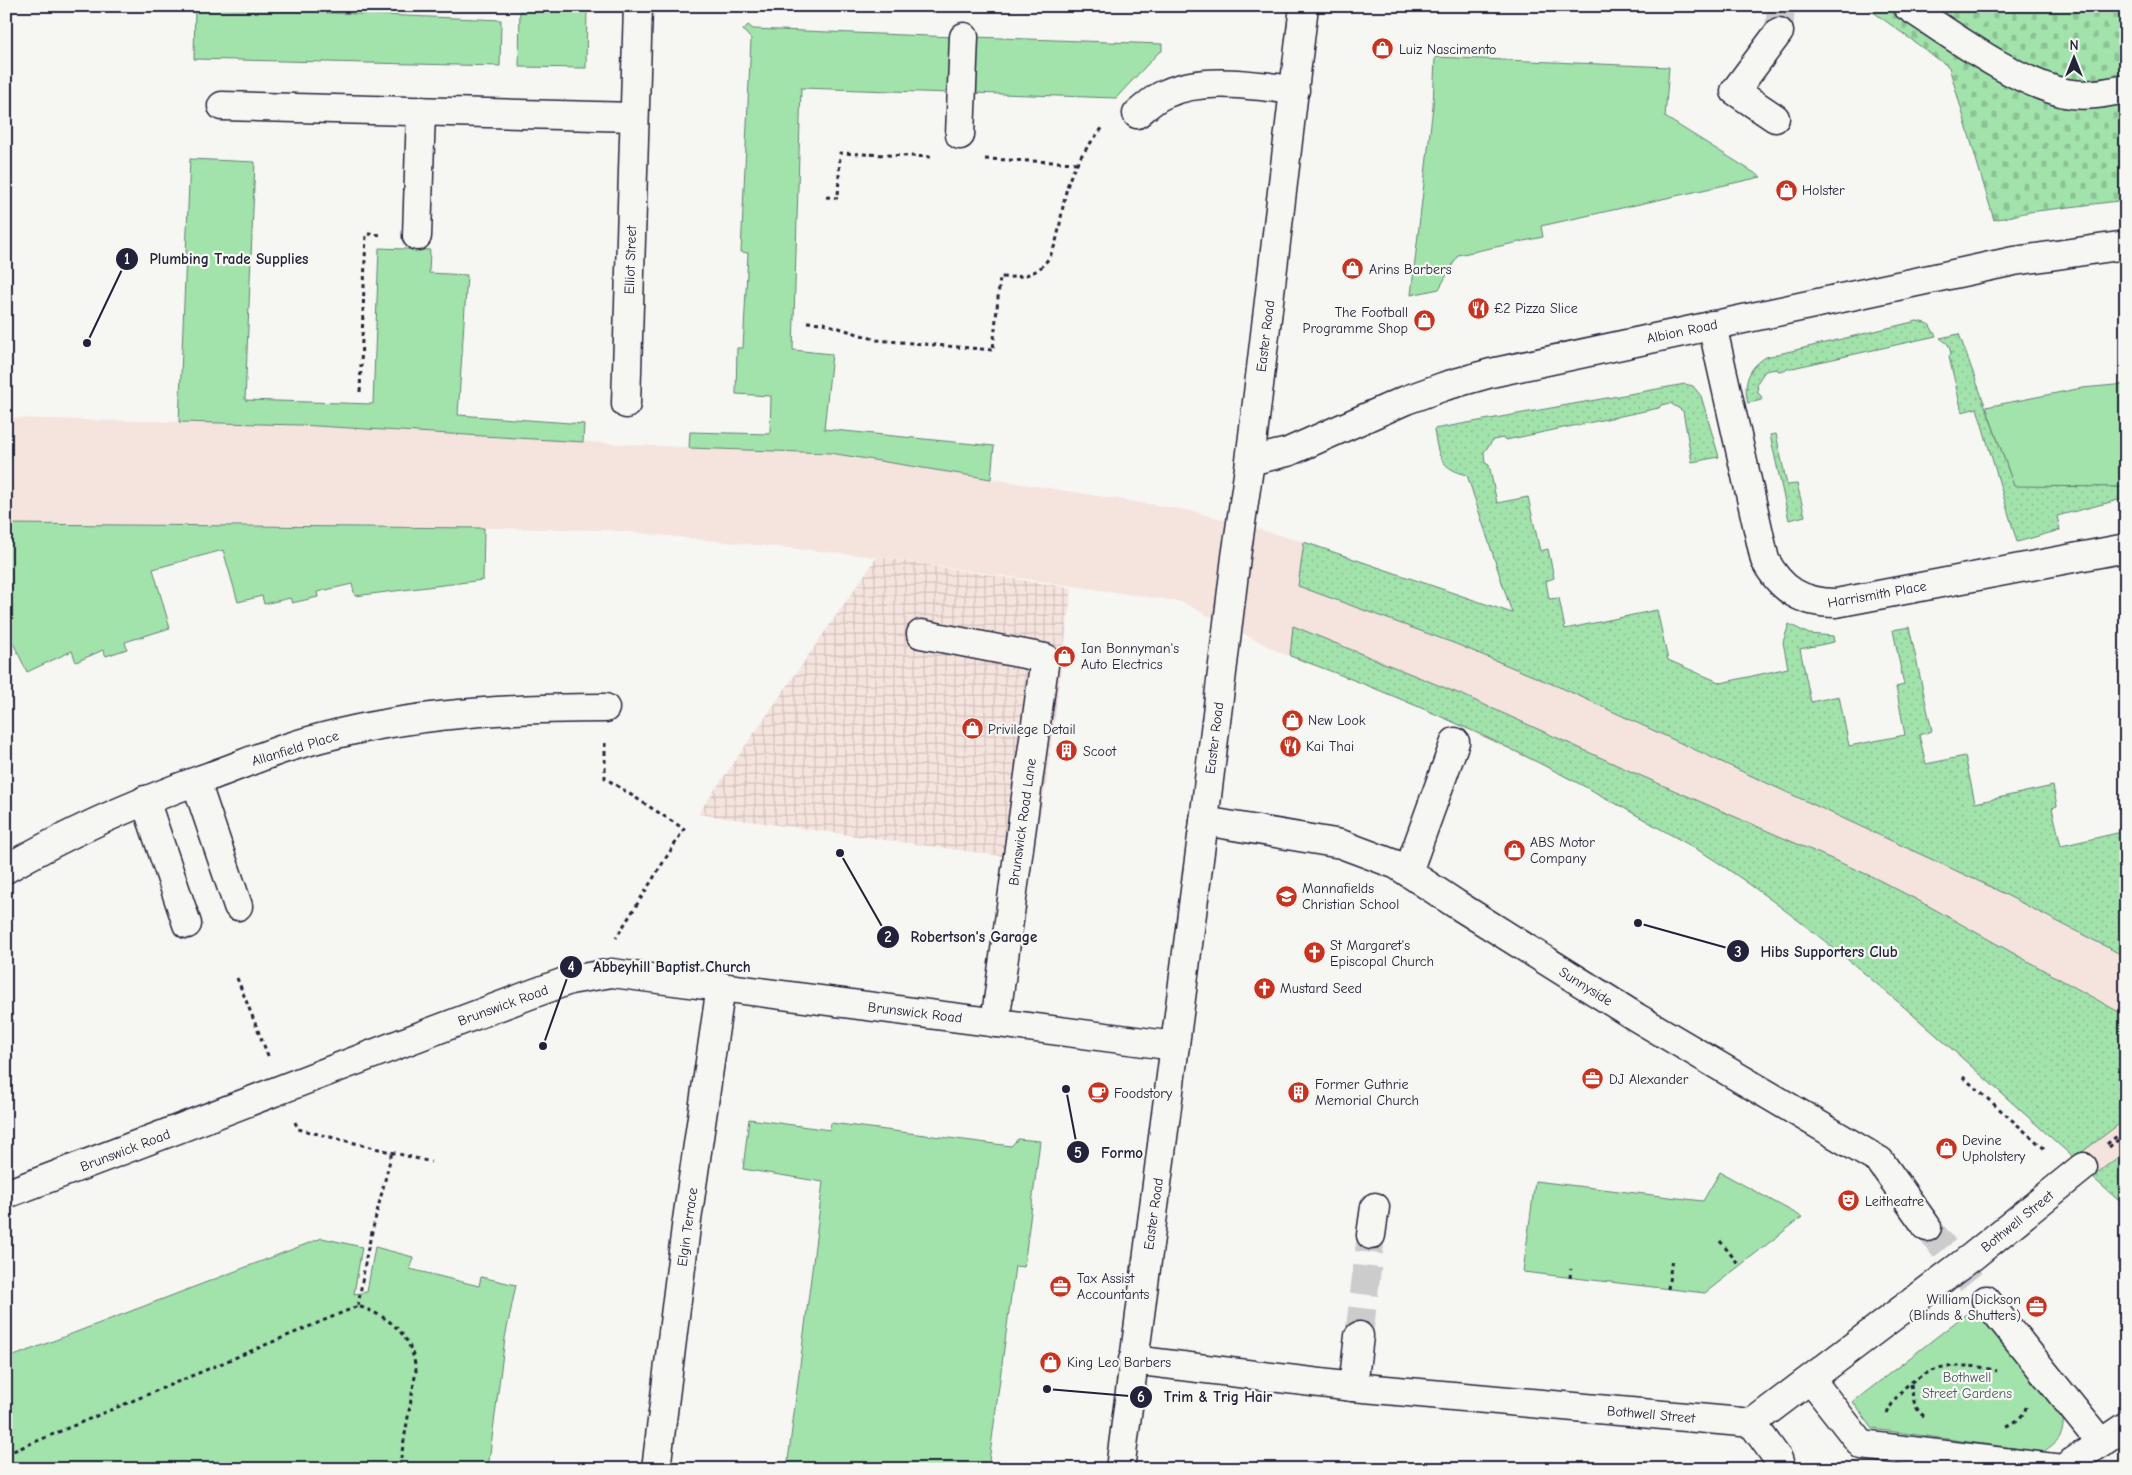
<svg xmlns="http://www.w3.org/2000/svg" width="2132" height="1475" font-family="'Comic Neue',sans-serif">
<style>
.built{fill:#f5e3de}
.industrial{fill:url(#industrial-grid)}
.grass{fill:url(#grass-dots);stroke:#628273}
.cemetery{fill:url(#cemetery-stones);stroke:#628273}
.garden{fill:#a2e2ab;stroke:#628273}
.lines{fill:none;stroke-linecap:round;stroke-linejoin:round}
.minor-tunnel{stroke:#cccccd;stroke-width:28;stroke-dasharray:28 14;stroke-linecap:butt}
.minor-casing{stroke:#22223b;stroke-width:31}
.path{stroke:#22223b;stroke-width:3;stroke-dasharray:4 4;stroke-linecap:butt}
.minor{stroke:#f6f6f2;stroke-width:28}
.labels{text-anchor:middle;stroke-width:4.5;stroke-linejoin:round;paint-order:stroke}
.poi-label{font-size:14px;fill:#22223b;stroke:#f6f6f2;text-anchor:start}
.street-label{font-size:14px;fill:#22223b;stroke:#f6f6f2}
.park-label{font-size:14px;fill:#485c5d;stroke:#f6f6f2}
.leader{fill:none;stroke:#22223b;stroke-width:2}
.callout-dot{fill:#22223b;stroke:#f6f6f2;stroke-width:2}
.mark-label{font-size:15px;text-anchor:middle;font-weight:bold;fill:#fff}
.callout-label{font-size:15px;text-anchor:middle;font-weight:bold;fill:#22223b;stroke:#f6f6f2;stroke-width:4.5;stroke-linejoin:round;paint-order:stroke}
</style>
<defs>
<pattern id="industrial-grid" width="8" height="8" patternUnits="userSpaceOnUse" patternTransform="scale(1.25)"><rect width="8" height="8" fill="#f5e3de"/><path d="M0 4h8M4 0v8" fill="none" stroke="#d2c2bf"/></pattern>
<pattern id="grass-dots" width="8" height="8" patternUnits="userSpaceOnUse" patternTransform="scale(1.25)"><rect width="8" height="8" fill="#a2e2ab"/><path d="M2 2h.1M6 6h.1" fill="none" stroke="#8bc294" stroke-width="1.8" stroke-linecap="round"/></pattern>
<pattern id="cemetery-stones" width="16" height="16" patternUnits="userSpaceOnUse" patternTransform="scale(1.25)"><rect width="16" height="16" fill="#a2e2ab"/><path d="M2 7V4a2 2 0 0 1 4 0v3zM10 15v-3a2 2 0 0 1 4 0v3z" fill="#8bc294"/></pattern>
</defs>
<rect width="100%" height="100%" fill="#f6f6f2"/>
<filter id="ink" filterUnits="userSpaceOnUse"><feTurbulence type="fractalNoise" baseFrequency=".02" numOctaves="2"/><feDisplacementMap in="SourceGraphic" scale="10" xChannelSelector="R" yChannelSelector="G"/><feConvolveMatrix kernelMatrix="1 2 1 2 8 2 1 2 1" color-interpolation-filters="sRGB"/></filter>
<g filter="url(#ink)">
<path class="built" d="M6 418 300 425 657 446 829 453 1192 511 1304 542 1513 614 2126 889V1151L2092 1177 2074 1158 1841 953 1725 866 1596 792 1422 707 1363 682 1283 654 1182 602 877 557 608 530 355 526 6 524Z"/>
<path class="industrial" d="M877 557 1072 588 1046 781 1032 860 698 814Z"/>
<g class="grass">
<path d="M1917 321 1929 324 1936 336 1779 371 1776 369 1765 371 1757 383 1758 393 1761 396 1762 400 1748 403C1743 383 1748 368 1766 357Z"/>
<path d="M1959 334 2014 485 2126 487V498L2057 516 2060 530 2017 542 1977 408 1962 412 1949 357 1951 353 1948 344 1940 338Z"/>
<path d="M1685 384 1693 386 1701 396 1719 457 1692 462 1683 411 1670 403 1661 405 1659 408 1506 440 1503 438 1493 440 1484 452 1485 463 1489 465 1497 503 1528 497 1540 551 1548 549 1554 578 1546 581 1549 599 1559 598 1565 629 1657 610 1668 660 1721 683 1788 668 1783 642 1789 624 1809 634 1833 636 1834 642 1800 649 1811 702 1839 696 1849 746 1905 735 1896 687 1904 685 1893 630 1909 627 1932 731 1919 735 1926 764 1965 756 1975 803 2053 786 2057 806 2052 808 2061 846 2126 831V957L1989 886 1564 689 1456 644 1298 586 1304 542 1512 613 1467 475C1439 468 1438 455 1434 429Z"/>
<path d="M1776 434 1787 485 1797 484 1805 516 1789 520 1770 435Z"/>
<path d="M1293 626 1465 696 1630 771 1873 877 1925 904 2126 1016V1119L2074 1158C1961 1058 1851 953 1726 868 1701 850 1672 836 1645 820 1532 755 1412 700 1290 656Z"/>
<path d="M2126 1151V1207L2092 1177Z"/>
</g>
<path class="cemetery" d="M1865 6H2126V200L2029 212 1994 220 1949 67Z"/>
<g class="garden">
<path d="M520 6H587L586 68 519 67Z"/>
<path d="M195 7 501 20 500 66 194 59Z"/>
<path d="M748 25 753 29 954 37 951 93 801 88 793 350 832 354 824 429 994 446 991 479 830 453 689 448 690 432 770 434 771 396 736 394 737 348H743L748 253 741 252 751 39 743 30Z"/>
<path d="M974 37 1162 44V51L1158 53 1116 98 972 93Z"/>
<path d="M1435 57 1669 67 1665 117 1761 177 1541 226 1543 237 1458 255 1439 289 1411 295 1433 106Z"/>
<path d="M190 159 255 162 245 400 373 404 379 248 430 250 429 273 467 275 458 415 584 424 583 442 300 425 179 422Z"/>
<path d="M2126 384V487L2014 486 1986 407 2082 388Z"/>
<path d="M6 524 484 528 483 580 355 596 352 584 317 592 318 597 292 603 290 598 264 604 262 596 238 602 223 550 153 569 170 628 125 642 127 649 106 656 103 650 76 662 72 651 27 672 6 628Z"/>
<path d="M749 1119 830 1130 831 1123 1011 1146 1018 1139 1040 1141 1024 1267 1015 1266 988 1469H787L823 1182 743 1169Z"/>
<path d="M1720 1172 1802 1217 1705 1293 1523 1272 1535 1181 1703 1201Z"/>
<path d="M322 1238 362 1247 354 1294 367 1292 375 1247 413 1257 410 1269 479 1286 481 1277 516 1285 505 1338 488 1469H6V1359Z"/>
<path d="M1975 1307 2063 1409C2064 1434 2063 1438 2043 1452L1873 1429 1853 1402Z"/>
</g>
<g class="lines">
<g class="minor-tunnel">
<path d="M1779 32 1781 6"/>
<path d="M1927 1227 1986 1300"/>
<path d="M1359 1336 1371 1235"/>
</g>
<defs>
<g id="minor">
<path d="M1907 6C1952 35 2013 81 2065 93 2085 97 2106 93 2126 89"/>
<path d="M222 106 634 117"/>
<path d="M1137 114C1146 107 1154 98 1165 94 1204 76 1255 86 1295 90"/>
<path d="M1775 118 1735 91 1779 32"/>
<path d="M960 135 964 37"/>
<path d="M417 236 421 111"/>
<path d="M1712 325 1765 560C1781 590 1802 603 1836 603L2126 548"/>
<path d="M626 404 638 6"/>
<path d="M1250 461 1288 452 1406 400 1445 386 1491 373 2014 261 2126 245"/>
<path d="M921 634 1045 658 995 1023"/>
<path d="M196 782 238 906"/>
<path d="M145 800 187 924"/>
<path d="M1204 821 1341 844 1397 865 1456 904 1636 1017 1880 1161 1927 1227"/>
<path d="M6 869C69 832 133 804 202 779 229 770 256 758 283 749 387 715 496 708 605 708"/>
<path d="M1408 872 1455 742"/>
<path d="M6 1194C195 1124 381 1049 570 980L612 973 1175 1046"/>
<path d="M1371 1235 1375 1207"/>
<path d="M1986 1300 2101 1443"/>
<path d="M1133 1360 1353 1387 1752 1423 1973 1256 2083 1167"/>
<path d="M1811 1380 1862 1445 2062 1469 2126 1426"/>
<path d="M1353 1387 1359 1336"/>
<path d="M1752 1423 1778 1459 1781 1469"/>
<path d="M656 1469 686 1227 721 986"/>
<path d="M1120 1469 1204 821 1236 557 1250 461 1304 6"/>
</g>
</defs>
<use href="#minor" class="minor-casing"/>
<g class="path">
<path d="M985 159 1078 163"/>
<path d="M826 197 838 198 840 153 932 157"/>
<path d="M807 322 823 323 877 340 993 350 1000 277C1068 282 1054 222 1070 178 1077 159 1091 142 1104 126"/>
<path d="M360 392 366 234 382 235"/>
<path d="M605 743V778L684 829 616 938"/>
<path d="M237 978 269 1058"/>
<path d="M1963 1077 2047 1151"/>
<path d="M295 1122 298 1129 431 1162"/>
<path d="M2107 1144 2126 1129"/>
<path d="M2109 1147 2126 1134"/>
<path d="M1720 1241 1740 1266"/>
<path d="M1570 1278 1571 1269"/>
<path d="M1668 1289 1672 1258"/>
<path d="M358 1306 367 1252 392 1152"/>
<path d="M1911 1384C1913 1397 1913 1408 1924 1416"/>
<path d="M1887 1414C1906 1369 1954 1358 1997 1371"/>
<path d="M2007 1426C2015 1423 2024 1416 2026 1407"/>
<path d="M6 1454 358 1306C391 1317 412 1335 416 1371L399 1469"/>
</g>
<use href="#minor" class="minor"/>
</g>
</g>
<defs>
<symbol id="shop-disc" viewBox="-11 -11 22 22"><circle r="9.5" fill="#c8321e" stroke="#f6f6f2"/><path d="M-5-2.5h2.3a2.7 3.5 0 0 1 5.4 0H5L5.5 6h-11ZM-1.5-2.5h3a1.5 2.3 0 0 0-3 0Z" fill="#fff"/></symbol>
<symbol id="restaurant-disc" viewBox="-11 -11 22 22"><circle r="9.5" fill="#c8321e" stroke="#f6f6f2"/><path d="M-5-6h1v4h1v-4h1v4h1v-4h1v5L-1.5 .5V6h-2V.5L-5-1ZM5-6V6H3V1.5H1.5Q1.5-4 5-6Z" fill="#fff"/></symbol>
<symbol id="building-disc" viewBox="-11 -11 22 22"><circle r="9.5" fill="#c8321e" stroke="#f6f6f2"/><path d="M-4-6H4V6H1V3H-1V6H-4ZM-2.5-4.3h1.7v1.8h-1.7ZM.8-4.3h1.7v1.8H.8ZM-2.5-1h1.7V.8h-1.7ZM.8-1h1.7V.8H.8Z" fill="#fff"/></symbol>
<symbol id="school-disc" viewBox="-11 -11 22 22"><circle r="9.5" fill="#c8321e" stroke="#f6f6f2"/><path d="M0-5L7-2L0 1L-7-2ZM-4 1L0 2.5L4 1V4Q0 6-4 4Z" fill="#fff"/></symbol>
<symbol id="church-disc" viewBox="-11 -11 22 22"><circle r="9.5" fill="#c8321e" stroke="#f6f6f2"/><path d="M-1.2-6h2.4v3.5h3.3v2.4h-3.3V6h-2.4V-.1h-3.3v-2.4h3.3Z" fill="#fff"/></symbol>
<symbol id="office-disc" viewBox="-11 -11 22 22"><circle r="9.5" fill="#c8321e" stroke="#f6f6f2"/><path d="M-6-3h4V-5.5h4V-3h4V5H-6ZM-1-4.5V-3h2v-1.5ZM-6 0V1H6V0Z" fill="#fff"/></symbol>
<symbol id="cafe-disc" viewBox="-11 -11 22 22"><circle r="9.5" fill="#c8321e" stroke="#f6f6f2"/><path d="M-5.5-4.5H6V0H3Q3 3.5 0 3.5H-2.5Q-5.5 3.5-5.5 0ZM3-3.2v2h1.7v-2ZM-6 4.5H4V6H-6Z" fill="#fff"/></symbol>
<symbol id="theatre-disc" viewBox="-11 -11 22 22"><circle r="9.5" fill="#c8321e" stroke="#f6f6f2"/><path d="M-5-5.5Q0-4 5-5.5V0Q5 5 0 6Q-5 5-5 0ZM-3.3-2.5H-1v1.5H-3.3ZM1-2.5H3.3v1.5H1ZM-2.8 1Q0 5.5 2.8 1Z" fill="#fff"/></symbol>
</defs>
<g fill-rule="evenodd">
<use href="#shop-disc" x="1370" y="36" width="25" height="25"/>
<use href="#shop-disc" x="1774" y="178" width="25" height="25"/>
<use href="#shop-disc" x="1340" y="256" width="25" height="25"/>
<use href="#restaurant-disc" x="1466" y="296" width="25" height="25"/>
<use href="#shop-disc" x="1412" y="308" width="25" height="25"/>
<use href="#shop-disc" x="1052" y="644" width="25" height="25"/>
<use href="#shop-disc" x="1280" y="708" width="25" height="25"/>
<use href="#shop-disc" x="960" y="716" width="25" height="25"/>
<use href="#restaurant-disc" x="1278" y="734" width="25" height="25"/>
<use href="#building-disc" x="1054" y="738" width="25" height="25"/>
<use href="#shop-disc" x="1502" y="838" width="25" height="25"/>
<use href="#school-disc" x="1274" y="884" width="25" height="25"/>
<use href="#church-disc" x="1302" y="940" width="25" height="25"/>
<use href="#church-disc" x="1252" y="976" width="25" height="25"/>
<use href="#office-disc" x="1580" y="1066" width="25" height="25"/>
<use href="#building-disc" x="1286" y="1080" width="25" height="25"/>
<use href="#cafe-disc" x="1086" y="1080" width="25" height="25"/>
<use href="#shop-disc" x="1934" y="1136" width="25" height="25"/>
<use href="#theatre-disc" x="1836" y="1188" width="25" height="25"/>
<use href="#office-disc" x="1048" y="1274" width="25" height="25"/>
<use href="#office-disc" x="2024" y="1294" width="25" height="25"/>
<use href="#shop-disc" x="1038" y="1350" width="25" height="25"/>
</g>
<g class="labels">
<g class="poi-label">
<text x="1399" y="54">Luiz Nascimento</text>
<text x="1802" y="195">Holster</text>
<text x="1369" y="274">Arins Barbers</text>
<text x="1494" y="313">£2 Pizza Slice</text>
<text x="1408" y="317" text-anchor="end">The Football<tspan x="1408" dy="16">Programme Shop</tspan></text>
<text x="1081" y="653">Ian Bonnyman's<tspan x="1081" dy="16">Auto Electrics</tspan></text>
<text x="1308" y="725">New Look</text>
<text x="988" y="734">Privilege Detail</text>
<text x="1306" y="751">Kai Thai</text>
<text x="1083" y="756">Scoot</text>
<text x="1530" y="847">ABS Motor<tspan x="1530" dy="16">Company</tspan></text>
<text x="1302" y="893">Mannafields<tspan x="1302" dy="16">Christian School</tspan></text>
<text x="1330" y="950">St Margaret's<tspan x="1330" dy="16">Episcopal Church</tspan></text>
<text x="1280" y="993">Mustard Seed</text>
<text x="1609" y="1084">DJ Alexander</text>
<text x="1315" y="1089">Former Guthrie<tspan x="1315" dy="16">Memorial Church</tspan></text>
<text x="1114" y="1098">Foodstory</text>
<text x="1962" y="1145">Devine<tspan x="1962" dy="16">Upholstery</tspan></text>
<text x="1865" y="1206">Leitheatre</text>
<text x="1077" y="1283">Tax Assist<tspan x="1077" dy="16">Accountants</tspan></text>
<text x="2021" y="1304" text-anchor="end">William Dickson<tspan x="2021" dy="16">(Blinds &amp; Shutters)</tspan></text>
<text x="1067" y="1367">King Leo Barbers</text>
</g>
<g class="street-label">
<text transform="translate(630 260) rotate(-88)" y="5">Elliot Street</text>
<text transform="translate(1682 331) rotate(-12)" y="5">Albion Road</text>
<text transform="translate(1265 336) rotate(-83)" y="5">Easter Road</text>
<text transform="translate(1877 594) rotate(-10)" y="5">Harrismith Place</text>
<text transform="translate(1214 738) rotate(-83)" y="5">Easter Road</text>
<text transform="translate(295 748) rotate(-17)" y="5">Allanfield Place</text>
<text transform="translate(1022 822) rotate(-82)" y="5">Brunswick Road Lane</text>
<text transform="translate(1586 986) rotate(32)" y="5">Sunnyside</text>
<text transform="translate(503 1005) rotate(-20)" y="5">Brunswick Road</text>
<text transform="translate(915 1012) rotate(7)" y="5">Brunswick Road</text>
<text transform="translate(125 1150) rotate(-21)" y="5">Brunswick Road</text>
<text transform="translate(1153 1214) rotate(-82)" y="5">Easter Road</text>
<text transform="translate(2017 1221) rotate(-39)" y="5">Bothwell Street</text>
<text transform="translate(687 1227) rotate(-82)" y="5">Elgin Terrace</text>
<text transform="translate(1651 1414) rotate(5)" y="5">Bothwell Street</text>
</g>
<g class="park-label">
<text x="1967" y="1382">Bothwell<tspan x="1967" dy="16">Street Gardens</tspan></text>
</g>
</g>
<path class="leader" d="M87 343L127 259M840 853L888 937M1638 923L1738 951M543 1046L571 967M1066 1089L1078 1152M1047 1389L1141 1397"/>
<g class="callout-dot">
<circle cx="87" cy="343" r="5"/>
<circle cx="840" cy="853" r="5"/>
<circle cx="1638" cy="923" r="5"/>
<circle cx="543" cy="1046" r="5"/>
<circle cx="1066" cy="1089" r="5"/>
<circle cx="1047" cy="1389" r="5"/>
<circle cx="127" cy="259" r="12"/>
<circle cx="888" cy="937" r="12"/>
<circle cx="1738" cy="951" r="12"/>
<circle cx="571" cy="967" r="12"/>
<circle cx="1078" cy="1152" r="12"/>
<circle cx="1141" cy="1397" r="12"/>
</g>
<g class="mark-label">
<text x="127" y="264">1</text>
<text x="888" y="942">2</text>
<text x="1738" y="957">3</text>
<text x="571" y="972">4</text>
<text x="1078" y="1158">5</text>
<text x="1141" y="1402">6</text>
</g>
<g class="callout-label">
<text x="229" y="264">Plumbing Trade Supplies</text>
<text x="974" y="942">Robertson's Garage</text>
<text x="1829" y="957">Hibs Supporters Club</text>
<text x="672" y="972">Abbeyhill Baptist Church</text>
<text x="1122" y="1158">Formo</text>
<text x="1218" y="1402">Trim &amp; Trig Hair</text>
</g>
<rect width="2132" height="1475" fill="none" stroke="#f6f6f2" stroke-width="25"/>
<rect x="12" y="12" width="2107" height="1450" fill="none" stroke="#22223b" stroke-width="2" filter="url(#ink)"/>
<g transform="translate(2074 58)" stroke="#f6f6f2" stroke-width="4" paint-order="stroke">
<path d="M0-4L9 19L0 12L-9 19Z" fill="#22223b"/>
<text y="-8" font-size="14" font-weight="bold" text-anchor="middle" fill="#22223b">N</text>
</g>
</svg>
